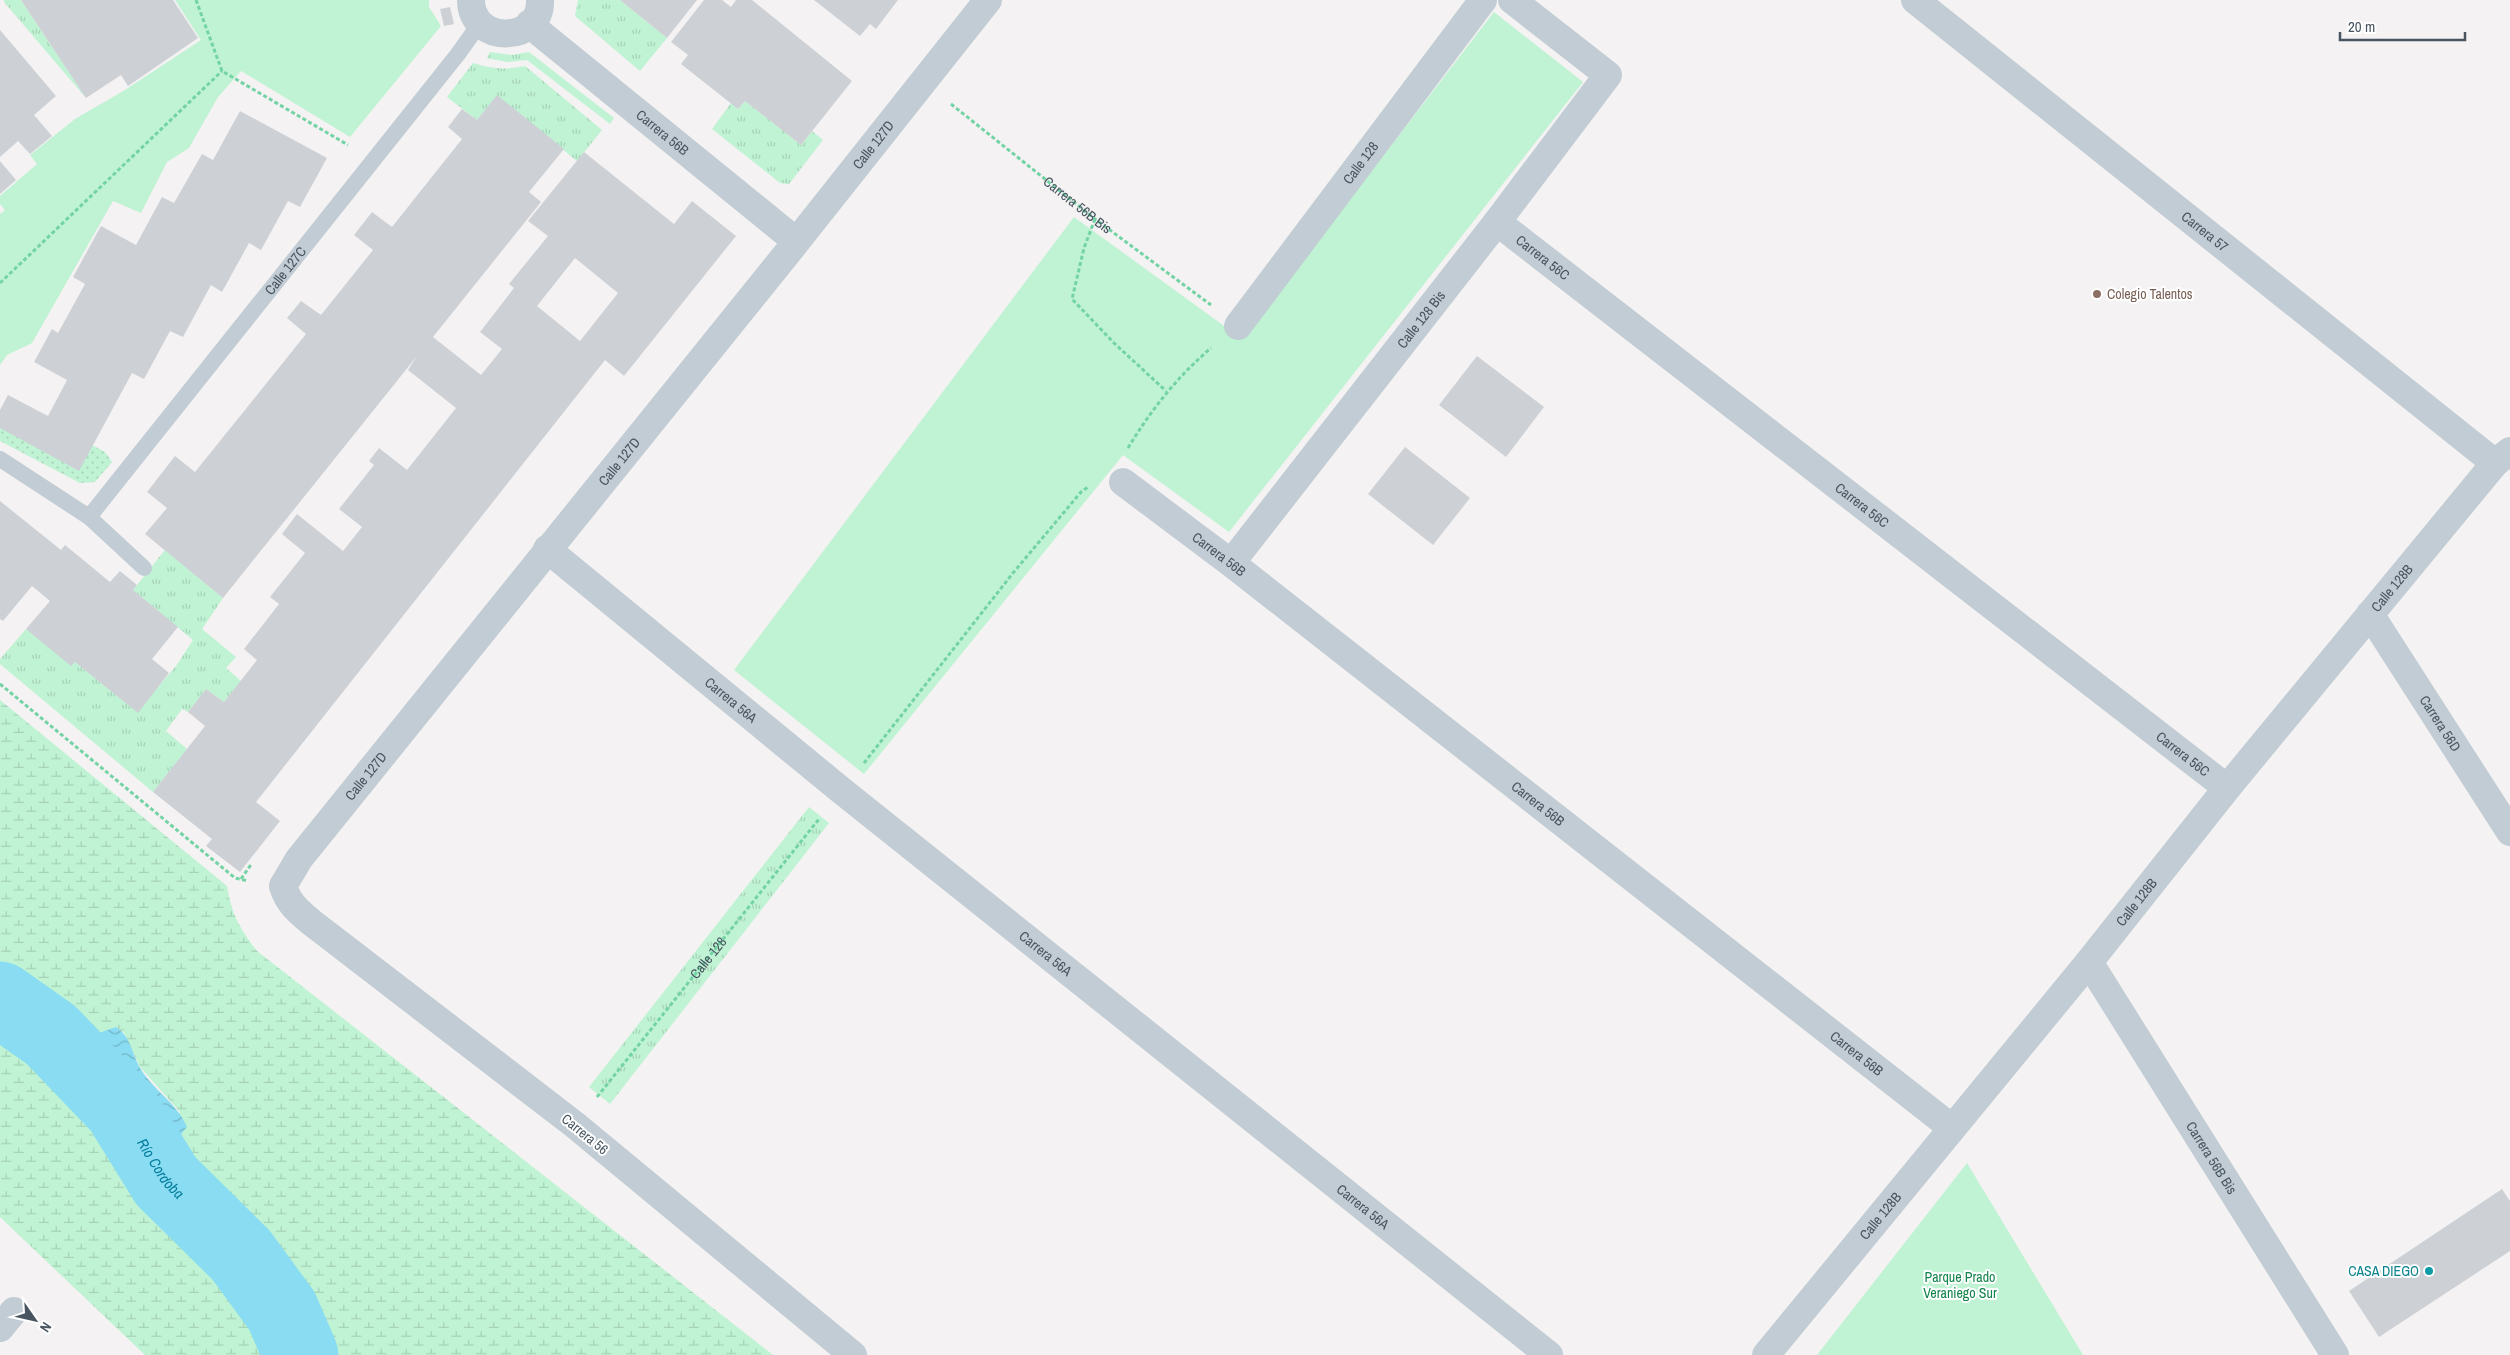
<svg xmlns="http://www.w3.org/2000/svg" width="2510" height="1355" font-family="'Archivo Narrow',sans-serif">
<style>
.grass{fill:url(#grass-tufts)}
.wetland{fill:url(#wetland-marsh);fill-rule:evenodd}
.park{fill:#bff3d3}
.garden{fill:url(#garden-dots)}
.water{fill:url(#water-waves)}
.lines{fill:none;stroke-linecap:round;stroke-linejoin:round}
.river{stroke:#8adcf2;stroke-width:75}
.building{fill:#cdd1d6;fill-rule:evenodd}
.path{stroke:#74d3a5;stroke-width:3;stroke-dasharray:4 2.5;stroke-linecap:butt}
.service{stroke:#c2ccd4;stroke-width:16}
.minor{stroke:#c2ccd4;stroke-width:28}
.tertiary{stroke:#c2ccd4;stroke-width:28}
.education-dot{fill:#8d6e63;stroke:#fff;stroke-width:2}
.culture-dot{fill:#0f9aa8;stroke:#fff;stroke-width:2}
.labels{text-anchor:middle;stroke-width:4;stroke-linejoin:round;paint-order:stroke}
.street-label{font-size:14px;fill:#485561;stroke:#fff}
.education-label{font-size:14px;fill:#785e54;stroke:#fff;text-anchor:start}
.culture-label{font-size:14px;fill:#0d838f;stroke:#fff;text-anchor:end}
.park-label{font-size:14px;fill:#12834b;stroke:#fff}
.water-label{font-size:15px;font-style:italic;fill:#057e9f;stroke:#fff}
</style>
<defs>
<pattern id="grass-tufts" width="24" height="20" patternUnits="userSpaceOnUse" patternTransform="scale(1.25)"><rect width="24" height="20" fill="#bff3d3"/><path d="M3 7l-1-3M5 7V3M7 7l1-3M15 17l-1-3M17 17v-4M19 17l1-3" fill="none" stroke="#a6d2b8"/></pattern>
<pattern id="wetland-marsh" width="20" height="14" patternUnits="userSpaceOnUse" patternTransform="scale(1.25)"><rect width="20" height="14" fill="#bff3d3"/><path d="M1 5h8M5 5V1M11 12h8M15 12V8" fill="none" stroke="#a6d2b8"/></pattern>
<pattern id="garden-dots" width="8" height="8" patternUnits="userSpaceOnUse" patternTransform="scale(1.25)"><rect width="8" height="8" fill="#bff3d3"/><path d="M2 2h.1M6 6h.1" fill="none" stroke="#a6d2b8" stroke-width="1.8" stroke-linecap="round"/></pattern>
<pattern id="water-waves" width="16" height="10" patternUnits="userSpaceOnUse" patternTransform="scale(1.25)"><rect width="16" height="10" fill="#8adcf2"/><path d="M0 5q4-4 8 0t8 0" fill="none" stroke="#73b5c7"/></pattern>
</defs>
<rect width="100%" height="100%" fill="#f4f2f2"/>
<g class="grass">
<path d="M4 0H21L86 98 4 2Z"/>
<path d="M578 0H620L667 38 640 71 575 16Z"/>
<path d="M490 52 512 55 529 52 614 118 610 124 527 60 507 62 487 58Z"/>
<path d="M473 63C491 69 505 70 525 66L602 130 577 161 497 96 477 120 447 97Z"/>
<path d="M745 101 801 145 812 131 823 140 789 184 780 183 712 129 731 103 738 109Z"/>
<path d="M165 550 223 598 202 629 236 657 226 668 241 681 224 702 206 689 188 712 182 709 166 731 187 749 153 792 0 664V659L26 629 75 662 137 712 176 666 193 640 133 590Z"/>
<path d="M809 807 829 823 610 1104 589 1087Z"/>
</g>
<path class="wetland" d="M0 700 227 886C232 915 239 927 257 951L773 1355H145L0 1217ZM123 1031 140 1067 180 1112 151 1133 137 1123 122 1097 108 1087Z"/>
<g class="park">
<path d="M175 0H429V7L441 26 350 137 241 71 218 97 189 148 167 162 141 213 113 201 32 343 7 355 0 365V214L5 210 0 204V196L37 164 30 155 75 119 125 90 201 40Z"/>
<path d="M1494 12 1583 82 1229 532 1123 455 864 774 734 670 1074 217 1242 339Z"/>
<path d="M1967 1163 2083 1355H1817Z"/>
</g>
<path class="garden" d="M0 428 92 445 105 452 112 462 95 482 80 483 0 441Z"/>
<path class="water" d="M116 1027C130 1036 132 1052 139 1066 152 1090 176 1101 187 1127L177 1139 166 1145 137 1123 122 1097 108 1087 94 1066 83 1044 90 1036Z"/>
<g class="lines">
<path class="river" id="s1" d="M0 999 51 1035 121 1108 166 1181 241 1255 282 1311 301 1355"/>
</g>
<g class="building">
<path d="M21 0H173L198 38 128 86 121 75 86 98Z"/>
<path d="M620 0H697L667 38Z"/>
<path d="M704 0H722L731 7 736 0H752L852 81 801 145 745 101 738 109 681 64 688 55 671 42Z"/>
<path d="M814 0H898L876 29 870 24 860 36Z"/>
<path d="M450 7 454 24 444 26 440 9Z"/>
<path d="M0 30 56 96 34 115 52 136 30 154 18 141 0 157Z"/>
<path d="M497 95 564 149 529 192 541 202 433 337 481 375 502 349 480 332 514 288 509 284 548 236 528 221 584 152 674 224 692 201 736 236 624 376 605 360 275 778 256 802 280 821 240 872 206 846 212 839 153 792 205 726 188 712 206 689 224 702 257 660 244 649 279 604 270 597 305 553 282 534 297 514 343 551 362 527 339 509 374 465 369 461 379 448 407 470 456 408 408 370 417 356 223 598 145 534 167 508 147 492 175 456 195 472 306 334 287 318 301 301 321 315 373 250 354 235 372 212 392 227 462 139 448 127 462 109 477 120ZM575 258 618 293 580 341 537 306Z"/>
<path d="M240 111 327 158 300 207 288 201 261 250 249 243 222 292 211 285 183 337 170 331 144 379 132 373 79 471 0 428V410L8 395 48 416 67 380 34 362 52 329 58 333 85 284 73 277 101 226 136 245 162 197 174 203 202 154 213 160Z"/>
<path d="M0 161 16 180 0 194Z"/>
<path d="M1477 356 1544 407 1506 457 1439 405Z"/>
<path d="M1405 447 1470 498 1433 545 1368 494Z"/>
<path d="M0 501 61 550 65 545 110 582 120 571 137 585 133 590 178 627 152 659 169 673 138 713 75 662 71 666 26 629 50 601 32 586 3 621 0 619Z"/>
<path d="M2502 1189 2510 1201V1251L2379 1337 2349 1291Z"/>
</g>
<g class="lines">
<g class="path">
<path d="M196 0 222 71 348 145"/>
<path id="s2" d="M951 104 1095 219 1211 305"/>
<path d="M1095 219 1084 248 1072 299 1114 343 1166 391"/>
<path d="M0 283 222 71"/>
<path d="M1128 448C1151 410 1177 377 1211 348"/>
<path d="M0 684 235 878 248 881"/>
<path d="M864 763 1013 573 1081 492 1088 487"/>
<path d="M241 879 252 863"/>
<path id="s3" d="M597 1097 819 819"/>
</g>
<g class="service">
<path d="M0 459 89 517 144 568"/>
<path id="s4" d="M89 517 458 54 480 23"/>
</g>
<g class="minor">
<path d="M471 0C471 45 542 44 540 0"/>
<path id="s5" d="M1915 0 2495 463"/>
<path id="s6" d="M529 24 796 241"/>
<path id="s7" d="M1497 222 2227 788"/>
<path id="s8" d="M1238 326 1483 0"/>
<path id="s9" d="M1123 482 1231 563 1952 1128"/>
<path id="s10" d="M547 549 842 791 1549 1355"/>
<path id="s11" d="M1231 563 1497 222 1608 75 1512 0"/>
<path id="s12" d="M2370 614 2510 832"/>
<path id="s13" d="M2089 962 2335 1355"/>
<path d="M0 1328 14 1311"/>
</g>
<g class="tertiary">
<path id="s14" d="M853 1355 575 1125 311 922C298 911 288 903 283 886L299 859 785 256 988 0"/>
<path id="s15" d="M1766 1355 2089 962 2227 788 2495 463 2510 451"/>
</g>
</g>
<circle class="education-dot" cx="2097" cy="294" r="5"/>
<circle class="culture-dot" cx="2429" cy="1271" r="5"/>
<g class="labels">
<g class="street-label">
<text dy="5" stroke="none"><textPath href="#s6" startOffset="172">Carrera 56B</textPath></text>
<text dy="5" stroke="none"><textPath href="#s14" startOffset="1688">Calle 127D</textPath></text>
<text dy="5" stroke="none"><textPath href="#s8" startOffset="204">Calle 128</textPath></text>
<text dy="5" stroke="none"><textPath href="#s2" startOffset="162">Carrera 56B Bis</textPath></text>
<text dy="5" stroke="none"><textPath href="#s5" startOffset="371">Carrera 57</textPath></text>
<text dy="5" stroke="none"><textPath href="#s7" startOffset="58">Carrera 56C</textPath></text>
<text dy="5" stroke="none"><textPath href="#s4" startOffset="315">Calle 127C</textPath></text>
<text dy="5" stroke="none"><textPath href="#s11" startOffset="309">Calle 128 Bis</textPath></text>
<text dy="5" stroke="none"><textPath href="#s14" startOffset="1282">Calle 127D</textPath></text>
<text dy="5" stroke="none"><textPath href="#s7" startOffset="462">Carrera 56C</textPath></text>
<text dy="5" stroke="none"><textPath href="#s9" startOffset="120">Carrera 56B</textPath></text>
<text dy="5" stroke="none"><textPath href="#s15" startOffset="990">Calle 128B</textPath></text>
<text dy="5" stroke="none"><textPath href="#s10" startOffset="238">Carrera 56A</textPath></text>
<text dy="5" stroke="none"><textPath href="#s12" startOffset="130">Carrera 56D</textPath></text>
<text dy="5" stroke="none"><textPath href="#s7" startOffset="868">Carrera 56C</textPath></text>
<text dy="5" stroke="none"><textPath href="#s14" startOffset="878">Calle 127D</textPath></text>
<text dy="5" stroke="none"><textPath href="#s9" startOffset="525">Carrera 56B</textPath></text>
<text dy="5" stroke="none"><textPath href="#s15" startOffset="585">Calle 128B</textPath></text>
<text dy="5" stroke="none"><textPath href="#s10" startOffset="642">Carrera 56A</textPath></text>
<text dy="5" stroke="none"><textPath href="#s3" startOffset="178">Calle 128</textPath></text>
<text dy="5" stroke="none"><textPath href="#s9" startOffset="930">Carrera 56B</textPath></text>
<text transform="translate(585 1134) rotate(39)" y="5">Carrera 56</text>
<text dy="5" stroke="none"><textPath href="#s13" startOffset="231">Carrera 56B Bis</textPath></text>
<text dy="5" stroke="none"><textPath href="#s10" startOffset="1048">Carrera 56A</textPath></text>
<text dy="5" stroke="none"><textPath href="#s15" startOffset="180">Calle 128B</textPath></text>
</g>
<g class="education-label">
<text x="2107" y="299">Colegio Talentos</text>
</g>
<g class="culture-label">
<text x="2419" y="1276">CASA DIEGO</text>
</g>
<g class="park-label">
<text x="1960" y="1282">Parque Prado<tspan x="1960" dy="16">Veraniego Sur</tspan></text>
</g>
<g class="water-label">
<text dy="5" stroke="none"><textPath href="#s1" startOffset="236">Río Cordoba</textPath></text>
</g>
</g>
<g transform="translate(35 1320) rotate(124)" stroke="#ffffff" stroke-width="4" paint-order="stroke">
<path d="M0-4L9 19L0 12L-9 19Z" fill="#485561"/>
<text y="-8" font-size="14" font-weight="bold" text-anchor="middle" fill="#485561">N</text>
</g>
<path d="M2340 32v8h125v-8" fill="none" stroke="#485561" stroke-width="2.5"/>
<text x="2348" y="32" font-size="15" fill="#485561" stroke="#ffffff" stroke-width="4" paint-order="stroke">20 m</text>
</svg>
